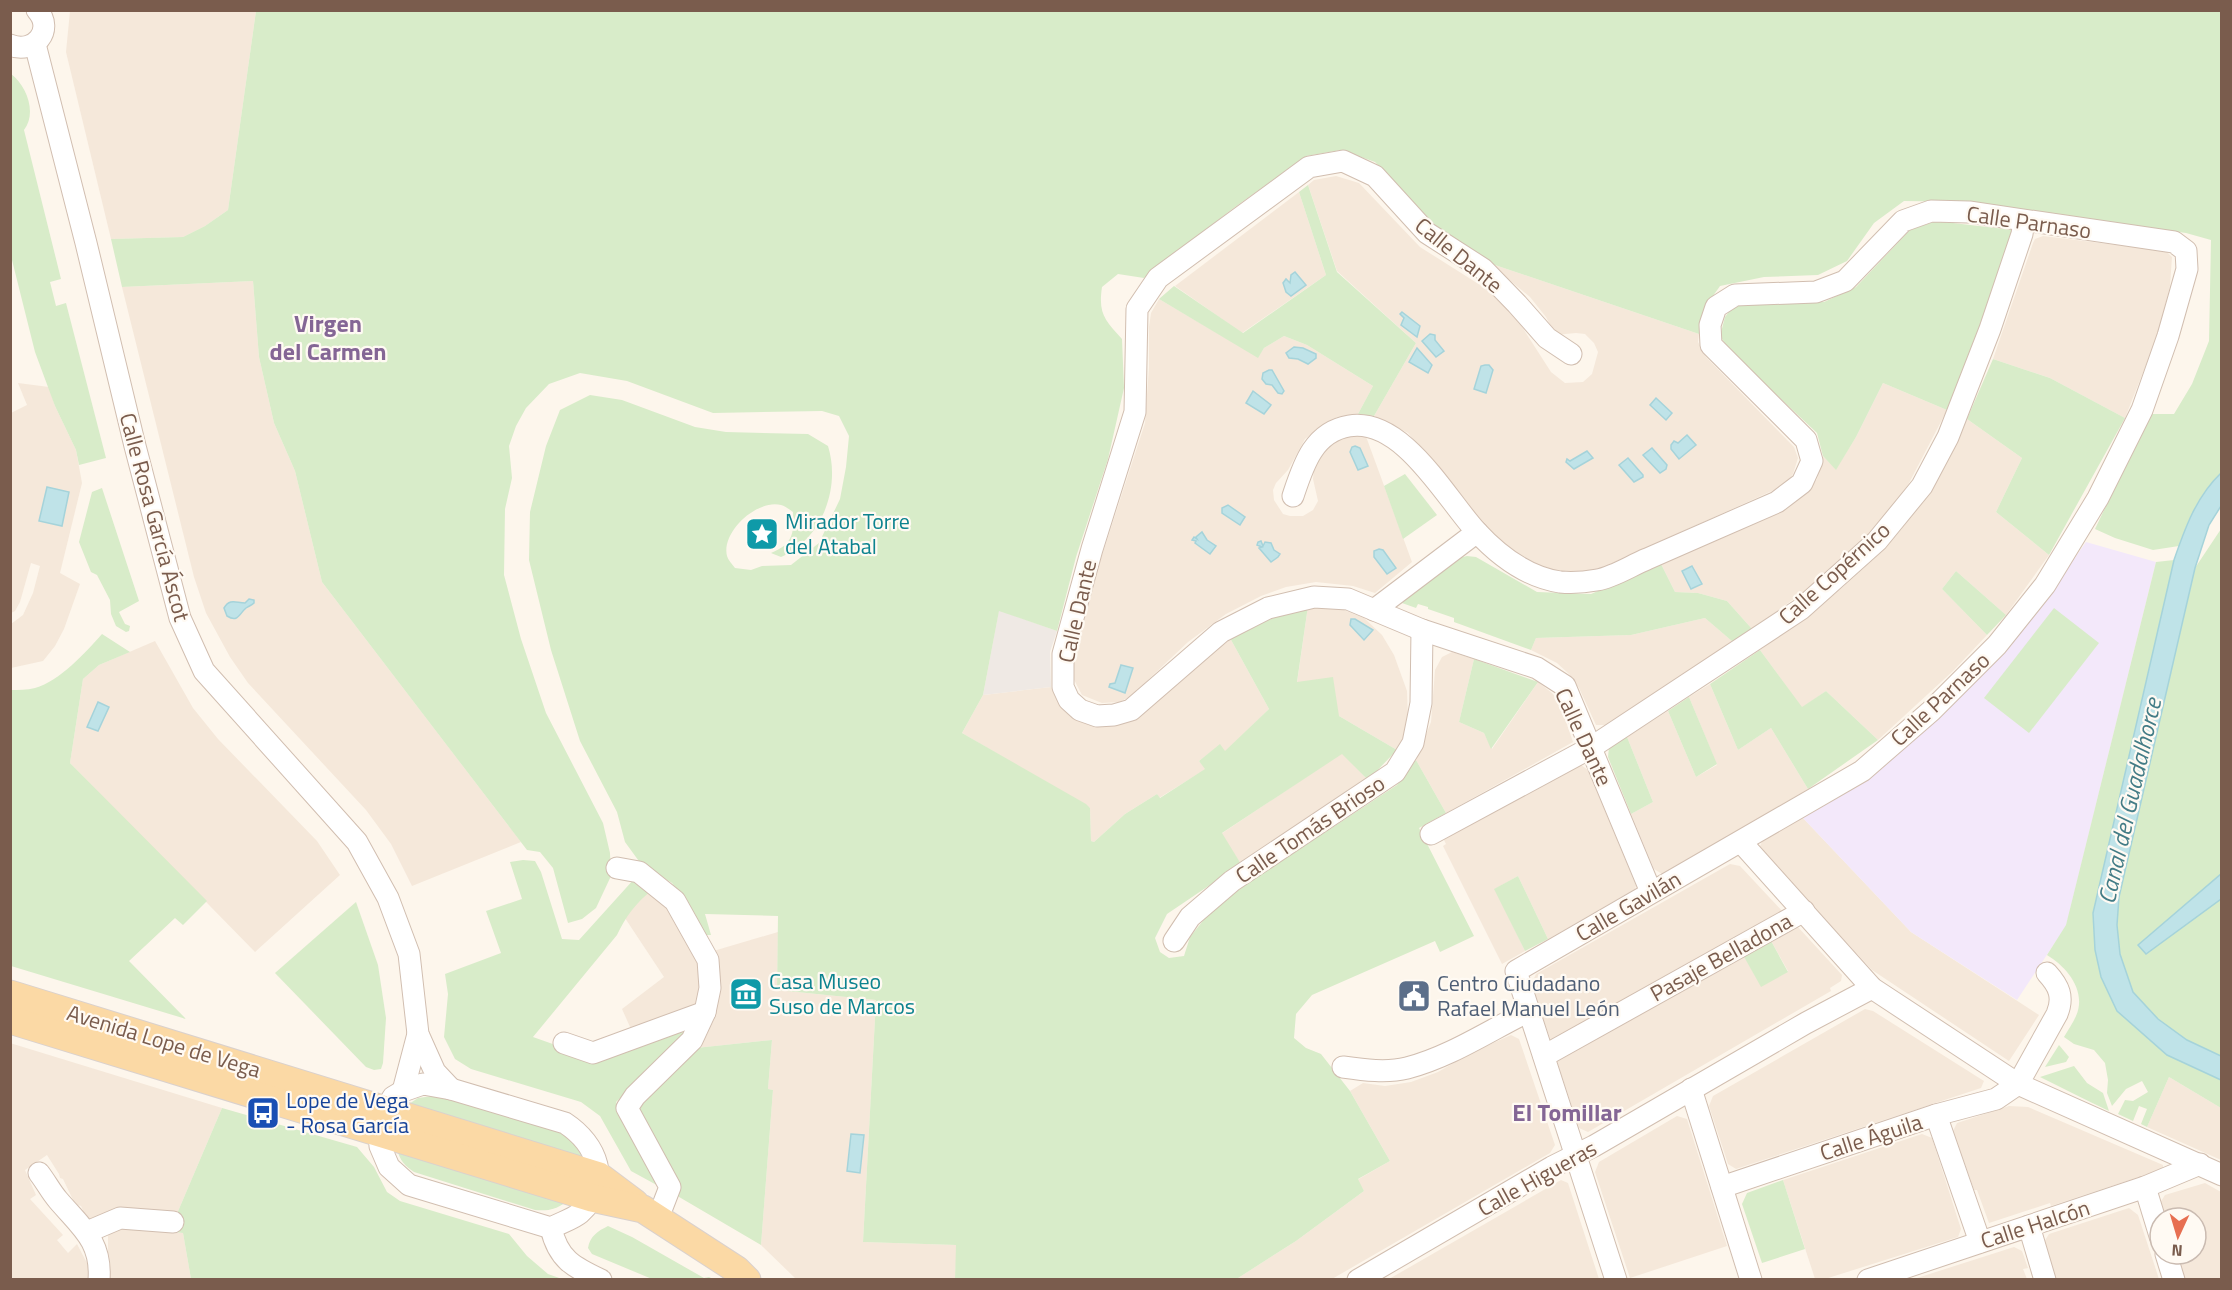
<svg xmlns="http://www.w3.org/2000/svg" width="2232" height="1290" font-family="'Titillium Web',sans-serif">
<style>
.residential{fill:#f5e8da}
.industrial{fill:#efe9e4}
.education{fill:#f3e8fa}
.green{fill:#d8ecc9}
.water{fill:#bfe3e8;stroke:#a5d3da;stroke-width:1.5}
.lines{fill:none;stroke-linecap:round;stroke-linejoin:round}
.minor-casing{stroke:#d1beb0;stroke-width:23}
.major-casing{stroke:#dad1cd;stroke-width:29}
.minor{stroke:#fff;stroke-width:21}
.major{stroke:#fbd9a5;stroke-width:27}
.labels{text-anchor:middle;stroke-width:4.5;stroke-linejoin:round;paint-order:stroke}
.street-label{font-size:22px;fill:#7a5c4d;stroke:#fffaf3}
.culture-label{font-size:22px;fill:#0d838f;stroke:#fffaf3;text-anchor:start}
.service-label{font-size:22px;fill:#4e5e75;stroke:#fffaf3;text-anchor:start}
.transit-label{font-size:22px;fill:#164399;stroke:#fffaf3;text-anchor:start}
.neighbourhood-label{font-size:24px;font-weight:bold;fill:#846695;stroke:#fffaf3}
.water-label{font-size:24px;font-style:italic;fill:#437c86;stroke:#fffaf3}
</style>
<rect width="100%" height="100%" fill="#fdf6ec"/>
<g class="residential">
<path d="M70 11H256L228 210 205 226 183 237 111 239 66 52Z"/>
<path d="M1336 176 1359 183 1420 247 1488 290 1515 316 1551 372 1565 383 1583 382 1592 374 1598 352 1594 343 1585 334 1576 333 1555 335 1546 317 1530 297 1489 263 1699 334 1698 342 1706 357 1794 447 1798 458 1793 474 1786 483 1774 490 1595 571 1573 573 1547 570 1517 557 1497 540 1408 433 1374 416 1416 343 1337 271 1308 185 1314 180Z"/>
<path d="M1299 192 1326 275 1242 333 1175 286Z"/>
<path d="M2043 236 2166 251 2172 257 2170 286 2157 337 2125 418 2050 378 1993 359 2033 243 2035 239Z"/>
<path d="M253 281 259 357 274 423 295 471 322 582 521 842 412 886 391 844 366 810 248 683 230 657 206 613 194 577 122 287Z"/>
<path d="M1159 299 1258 357 1264 348 1284 336 1307 345 1373 386 1358 414 1337 417 1325 423 1305 439 1288 470 1276 483 1273 490 1274 500 1283 514 1290 516H1303L1313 510 1318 501 1313 479 1314 469 1322 454 1332 444 1350 434 1364 431 1412 562 1375 593 1353 586 1316 582 1286 587 1261 596 1226 614 1188 642 1130 697 1119 702 1102 703 1082 695 1070 672 1082 617 1145 423 1149 367V327L1151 313Z"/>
<path d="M18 383 49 387 55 406 76 450 82 483 60 573 80 584 64 629 55 646 43 661 11 668V624L23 615 33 593 40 566 31 563 20 602 15 611 11 613V413L27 405Z"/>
<path d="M1883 383 1947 410 1908 485 1886 515 1870 533 1805 591 1752 629 1727 601 1698 593 1675 592 1661 564 1780 510 1806 494 1817 479 1823 456 1836 469 1856 437Z"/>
<path d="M1967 419 2022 458 1996 512 2049 555 2006 615 1956 571 1942 589 1987 635 1953 671 1878 740 1826 691 1802 708 1760 650 1817 608 1843 587 1875 558 1901 530 1921 502 1947 459Z"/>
<path d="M1308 606 1341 609 1364 618 1382 635 1394 655 1407 691 1408 720 1406 732 1397 750 1339 716 1297 683Z"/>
<path d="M1705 618 1733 642 1646 701 1606 725H1596L1579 688 1569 674 1557 663 1531 650 1536 638 1631 635Z"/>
<path d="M1230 638 1269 709 1225 752 1220 745 1199 761 1206 769 1159 798 1157 794 1125 814 1094 842 1091 841 1090 808 962 733 983 695 1051 687 1062 707 1096 722Z"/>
<path d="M155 641 193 708 218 739 317 841 340 875 255 952 70 763 83 679 99 665Z"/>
<path d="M1452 652 1474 659 1459 722 1484 733 1492 749 1538 682 1552 693 1559 701 1573 742 1446 813 1416 760 1431 722 1435 670 1442 657Z"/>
<path d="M1710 684 1738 750 1771 728 1808 789 1665 874H1662L1654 869 1631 814 1653 802 1627 737 1668 711 1696 777 1717 765 1689 697Z"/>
<path d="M1342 753 1368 780 1241 864 1221 834Z"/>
<path d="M1581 765 1588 770 1636 886 1635 889 1548 939 1518 876 1495 889 1525 951 1502 964 1443 846 1446 844 1443 838Z"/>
<path d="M1802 817 1911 932 2039 1015 2009 1061 1872 970 1759 848 1762 842Z"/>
<path d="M1730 864 1740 866 1784 913 1552 1044 1531 985 1536 974Z"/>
<path d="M652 890 673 914 701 963 704 991 697 1005 631 1029 622 1009 664 977 625 918 638 901Z"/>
<path d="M1797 926 1842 975 1841 981 1830 988 1831 991 1588 1132 1579 1128 1556 1058 1743 954 1761 986 1782 975 1788 971 1770 939Z"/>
<path d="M778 932 777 990 876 1000 863 1242 957 1245 955 1279H796L761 1245 773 1090 768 1089 772 1040 696 1048 710 952Z"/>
<path d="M1865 1009 1873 1011 1984 1081 1981 1088 1748 1165 1736 1169 1728 1164 1709 1106 1713 1096Z"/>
<path d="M1511 1035 1519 1039 1555 1145 1550 1153 1332 1279 1235 1280 1296 1241 1364 1191 1357 1180 1390 1161 1350 1091 1363 1083 1385 1086 1411 1082 1438 1072 1473 1052Z"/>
<path d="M10 1043 222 1108 176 1216 114 1212 87 1219 81 1206 75 1204 63 1179 60 1178 59 1174 47 1155 25 1170 36 1195 30 1199 63 1235 57 1240 68 1253 77 1244 88 1265 90 1279H11Z"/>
<path d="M2169 1077 2221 1108V1160L2147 1127Z"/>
<path d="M2009 1106 2028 1107 2163 1165V1169L2051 1206 2050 1203 1989 1223 1977 1190H1974L1953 1131 1957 1123Z"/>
<path d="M1677 1116 1687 1119 1727 1246 1630 1278 1595 1172 1599 1162Z"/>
<path d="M1922 1134 1932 1138 1961 1229 1958 1237 1825 1279H1815L1783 1180Z"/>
<path d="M1561 1180 1568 1183 1599 1279H1389Z"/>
<path d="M2205 1183 2221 1192V1279H2185L2176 1254H2196V1218H2165L2160 1203 2165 1195Z"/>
<path d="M2129 1208 2138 1215 2159 1279H2056L2044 1242 2049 1234Z"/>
<path d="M119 1227 183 1233 191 1279 108 1280V1236L110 1232Z"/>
<path d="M2014 1247 2022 1251 2028 1268 2023 1269 2027 1279H1914Z"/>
</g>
<path class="industrial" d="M999 610 1057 631 1050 652 1051 687 983 695Z"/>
<path class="education" d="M2086 542 2156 562 2066 926 2017 1000 1911 932 1802 817 1999 656 2037 612Z"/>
<g class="green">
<path d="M256 11H2221V473C2200 493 2188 519 2179 546L2153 550 2115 538 2095 529 2150 414H2174L2192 384 2209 341 2211 240 2186 233 1968 202 1904 201 1874 223 1847 261 1818 275 1764 277 1720 286C1709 302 1699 313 1699 334L1489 263 1443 233 1375 162 1341 150 1306 156 1231 210 1144 278 1118 274 1102 287C1098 314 1105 320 1122 339L1124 388 1108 459 1076 557 1057 631 999 611 983 695 962 733 1086 804 1090 808 1091 841 1094 842 1125 814 1157 794 1160 798 1205 769 1199 761 1220 744 1225 751 1269 709 1230 638 1277 615 1308 606 1297 682 1333 677 1339 716 1397 750 1368 780 1342 754 1222 833 1241 864 1167 914 1155 938 1160 952 1169 958 1184 956 1190 937 1214 907 1260 875 1397 785 1416 760 1446 813 1419 828 1474 936 1440 952 1435 941 1312 995 1296 1014 1294 1038 1306 1048 1321 1054 1350 1091 1390 1161 1358 1179 1364 1191 1296 1241 1235 1280 955 1279 956 1245 863 1242 876 1000 777 990 778 916 705 914 711 935H702L695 914 672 883 641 864 625 842 617 812 580 741 551 650 529 560 530 512 546 446 560 410 590 395 622 400 695 427 726 432 808 434 828 446C841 488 822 539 781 557L771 553C793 544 794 534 793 512 789 509 785 506 781 505 757 499 721 532 727 556 728 560 732 564 735 568L751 570 762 566 791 565 819 543 840 499 846 467 849 436 839 416 822 411 713 413 627 381 580 373 549 384 526 408 516 426 509 446 512 478 505 509 504 575 521 639 546 713 603 823 610 853 611 876 596 908 582 919 568 923 553 868 540 852 527 850 322 582 295 471 274 423 259 357 253 281 122 287 111 239 183 237 205 226 228 210Z"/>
<path d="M11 74C27 86 37 113 24 130L61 279 50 282 56 306 66 303 106 458 79 465 76 450 55 406 35 352 11 256Z"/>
<path d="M1308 185 1337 272 1416 343 1374 416 1358 414 1373 386 1307 345 1284 336 1264 348 1258 358 1159 299 1174 286 1243 333 1326 275 1299 192Z"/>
<path d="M1936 221 2013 230 1981 322 1947 410 1883 383 1856 437 1836 470 1823 456 1817 433 1730 351 1720 336 1725 317 1734 305 1824 302 1856 287 1910 230Z"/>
<path d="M1993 359 2050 378 2125 418 2049 555 1996 512 2022 458 1967 419Z"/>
<path d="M1405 474 1437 515 1403 539 1384 486Z"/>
<path d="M102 488 139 601 119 612 125 624 130 626 129 631 126 632 116 626 111 614 110 600 97 575 91 572 79 542 92 492Z"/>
<path d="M2221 529V1056L2187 1040 2158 1019 2133 992 2120 954 2117 925 2119 897 2195 568Z"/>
<path d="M1467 556 1476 557 1537 592 1591 594 1661 564 1675 592 1698 593 1727 601 1752 629 1733 642 1705 618 1631 635 1536 638 1531 650 1454 622V618L1428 609V607L1418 604 1416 608 1402 603 1404 599 1455 559Z"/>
<path d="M2174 560 2093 913 2095 950 2101 977 2167 1055 2221 1080V1108L2169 1077 2147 1127 2141 1124 2147 1109 2139 1106 2133 1121 2118 1114 2125 1100 2133 1101 2148 1092 2142 1081 2126 1089 2112 1106 2107 1093 2108 1080 2105 1063 2094 1050 2074 1044 2064 1037C2068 1030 2073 1023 2076 1016 2087 991 2067 967 2047 955L2066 925 2156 562Z"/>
<path d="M1956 571 2006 615 1987 635 1942 589Z"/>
<path d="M2054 608 2099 643 2029 733 1984 698Z"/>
<path d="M102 634 130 652 99 665 83 679 70 763 207 901 183 925 175 918 129 961 186 1019 11 966V690C18 690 27 690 35 688 60 681 85 653 102 634Z"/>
<path d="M1760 650 1802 707 1826 691 1878 740 1808 789 1771 728 1738 750 1710 684Z"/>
<path d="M1474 659 1538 682 1491 749 1484 733 1459 722Z"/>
<path d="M1689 697 1717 764 1696 777 1668 711Z"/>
<path d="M1627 737 1653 802 1631 814 1608 757 1609 747Z"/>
<path d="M523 860 535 861 541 872 562 939 579 940 635 878 652 890C636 903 626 916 617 935L533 1037 595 1059 687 1022 693 1028 616 1102 664 1189 631 1171 600 1116 581 1102 471 1069 455 1059 444 1037 448 994 445 974 501 953 486 911 522 899 510 862Z"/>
<path d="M1518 876 1548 939 1525 951 1494 889Z"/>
<path d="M356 902 378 965 386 1018 383 1063 381 1069 374 1070 366 1067 275 973Z"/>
<path d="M1770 939 1788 972 1761 987 1743 955Z"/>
<path d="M772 1040 768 1089 773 1090 761 1245 674 1194 636 1113 638 1102 696 1048Z"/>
<path d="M2059 1045 2069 1057 2066 1062 2045 1067Z"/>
<path d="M2074 1066 2087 1083 2103 1093 2109 1111C2085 1100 2063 1088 2040 1077Z"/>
<path d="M440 1095 561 1132 571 1140 584 1159 409 1104 418 1098Z"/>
<path d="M222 1108 357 1147 374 1167 387 1192 400 1201 509 1234 527 1256 548 1274 562 1279H191L183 1233 174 1232 176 1216Z"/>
<path d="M397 1149 566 1202C555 1210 548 1211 535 1210L414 1172C405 1166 400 1161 397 1149Z"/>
<path d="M1783 1180 1805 1249 1762 1263 1742 1204 1747 1193Z"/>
<path d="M608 1226 632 1237 704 1278 709 1277 713 1279H652L592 1254 588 1248C590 1236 598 1231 608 1226Z"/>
</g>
<g class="water">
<path d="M1295 272 1306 285 1291 296 1286 292 1283 283 1286 279 1290 283 1291 275Z"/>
<path d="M1402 312 1420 326 1417 337 1401 325 1404 318 1400 314Z"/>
<path d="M1430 334 1435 335V340L1444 351 1436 357 1422 341Z"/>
<path d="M1294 347 1303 348 1316 354V358L1308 364 1298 359 1289 358 1286 353Z"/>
<path d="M1417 348 1432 365 1428 373 1409 362Z"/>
<path d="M1485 365H1489L1493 370 1486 393 1474 389 1481 366Z"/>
<path d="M1269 370H1272L1284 391 1282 394 1278 393 1272 385 1266 384 1262 379 1263 373Z"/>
<path d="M1253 391 1271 405 1264 414 1246 403Z"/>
<path d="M1656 398 1672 413 1666 420 1650 405Z"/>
<path d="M1687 435 1696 445 1679 459 1671 449V445L1674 441 1678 443Z"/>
<path d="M1355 446 1360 448 1368 466 1358 470 1350 452 1352 447Z"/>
<path d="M1652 448 1667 465 1666 469 1660 473 1643 455Z"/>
<path d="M1587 451 1593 458 1574 469 1566 462 1567 459 1570 461Z"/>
<path d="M1628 458 1643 475V477L1634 482 1619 465Z"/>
<path d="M2221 473V506L2209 525 2195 568 2119 897 2117 925 2120 954 2133 992 2158 1019 2187 1040 2221 1056V1080L2167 1055 2117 1011 2101 977 2095 950 2093 913 2174 560C2185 528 2196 497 2221 473Z"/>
<path d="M47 487 69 492 62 526 39 521Z"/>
<path d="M1228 505 1245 517 1240 525 1222 513V508Z"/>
<path d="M1202 532 1207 540 1216 546 1210 554 1195 543 1196 541 1192 540 1194 537 1197 539 1196 537Z"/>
<path d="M1261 541 1263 546 1265 542 1271 543 1274 550 1280 554 1278 557 1271 562 1259 548 1262 547 1257 545 1258 542Z"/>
<path d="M1379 549 1383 550 1396 568 1387 574 1374 557V551Z"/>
<path d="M1692 566 1702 584 1691 589 1682 571Z"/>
<path d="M249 599 254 600V603C252 605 249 606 246 608 239 614 238 623 227 616L224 608C230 598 236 603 245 603Z"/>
<path d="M1351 619H1355L1373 630 1364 640 1350 625Z"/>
<path d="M1121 665 1133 668 1125 693 1109 687 1110 684 1115 683Z"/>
<path d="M98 702 109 707 98 731 87 727Z"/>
<path d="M2221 874V899L2146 954 2138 945Z"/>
<path d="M851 1134 864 1135 860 1173 847 1171Z"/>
</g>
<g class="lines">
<defs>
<g id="minor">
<path d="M35 44 86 243 135 446 180 618 204 671 357 842 388 898 409 954 418 1034 435 1072 451 1089"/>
<path d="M10 45C34 55 55 30 37 10"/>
<path d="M1571 354 1547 338 1517 304 1483 269 1427 233 1375 176 1343 161 1309 167 1158 278 1137 309 1135 412 1092 549 1063 654V687L1069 700 1080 710 1097 716 1114 715 1131 710 1221 632 1268 608 1314 597 1348 599 1422 630 1537 668 1565 686 1651 892"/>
<path d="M1293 496C1303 466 1313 432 1349 426 1402 417 1445 497 1476 531 1499 556 1527 577 1560 582 1571 583 1586 582 1597 580 1614 577 1632 565 1647 559 1690 540 1734 521 1777 502L1802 483 1812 461 1806 440 1711 345 1710 325 1716 307 1735 295 1816 292 1845 281 1903 221 1931 211 1969 212 2174 242 2186 251 2187 269 2168 336 2142 410 2098 498 2045 585 1997 645 1931 711 1862 771 1516 971 1616 1280"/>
<path d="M1374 610 1477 532"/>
<path d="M1431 834 1592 747 1801 609 1877 541 1922 486 1948 437 1990 329 2022 234 2024 221"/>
<path d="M1741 842 1872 988 2018 1084 2222 1175"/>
<path d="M617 868 639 872 675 901 708 960 710 988 705 1012 692 1040 635 1096 627 1108 670 1187 658 1218"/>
<path d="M1174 941 1190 917 1232 881 1395 772 1413 743 1421 703 1422 630"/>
<path d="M564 1043 593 1053 705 1012"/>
<path d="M1544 1056 1804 911"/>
<path d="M1343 1067C1364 1070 1387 1073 1407 1068 1450 1057 1490 1030 1529 1011"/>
<path d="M423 1084 451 1089 565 1123C597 1144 613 1183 580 1213 573 1219 560 1223 551 1228L409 1185 389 1167 380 1146 379 1132 386 1109 393 1097 403 1091Z"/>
<path d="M1691 1089 1751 1280"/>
<path d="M403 1091 418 1034"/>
<path d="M1936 1115 1980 1242"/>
<path d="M39 1173C46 1182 51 1192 58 1200 81 1227 102 1241 99 1280"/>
<path d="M1722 1187 1936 1115 1996 1099 2018 1084 2057 1014C2064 997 2059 986 2047 973"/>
<path d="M2145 1187 2160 1236"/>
<path d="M2029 1226 2045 1280"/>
<path d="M551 1228C558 1259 573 1267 601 1280"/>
<path d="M87 1232 120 1218 173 1222"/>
<path d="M2166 1254 2174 1280"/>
<path d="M1358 1280 1552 1167 1594 1146 1806 1023 1872 988"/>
<path d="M1868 1280 2145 1187 2200 1164"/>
</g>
<g id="major">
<path d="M10 994 599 1176 635 1203"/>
<path d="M10 1020 592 1198 643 1209 737 1270 747 1280"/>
</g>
</defs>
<use href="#minor" class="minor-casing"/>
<use href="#major" class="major-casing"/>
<use href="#minor" class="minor"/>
<use href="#major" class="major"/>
</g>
<defs>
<symbol id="sight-square" viewBox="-11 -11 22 22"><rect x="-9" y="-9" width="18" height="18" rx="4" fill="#0f9aa8" stroke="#fffaf3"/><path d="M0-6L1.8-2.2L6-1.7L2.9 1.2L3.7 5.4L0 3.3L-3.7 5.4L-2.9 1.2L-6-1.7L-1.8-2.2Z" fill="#fff"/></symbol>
<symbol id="museum-square" viewBox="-11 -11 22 22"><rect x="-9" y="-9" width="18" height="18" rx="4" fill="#0f9aa8" stroke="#fffaf3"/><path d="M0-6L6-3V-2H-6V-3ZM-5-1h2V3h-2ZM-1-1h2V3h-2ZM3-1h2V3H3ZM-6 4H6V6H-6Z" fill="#fff"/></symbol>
<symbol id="civic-square" viewBox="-11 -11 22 22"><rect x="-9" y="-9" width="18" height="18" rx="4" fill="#5c6f8a" stroke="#fffaf3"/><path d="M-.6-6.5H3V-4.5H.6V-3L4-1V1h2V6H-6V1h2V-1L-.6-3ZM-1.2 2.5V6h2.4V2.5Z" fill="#fff"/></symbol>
<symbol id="bus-square" viewBox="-11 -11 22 22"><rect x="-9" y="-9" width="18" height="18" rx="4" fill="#1a4fb4" stroke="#fffaf3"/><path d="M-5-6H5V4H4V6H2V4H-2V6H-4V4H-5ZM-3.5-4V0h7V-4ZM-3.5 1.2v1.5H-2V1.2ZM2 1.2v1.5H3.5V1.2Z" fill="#fff"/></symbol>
</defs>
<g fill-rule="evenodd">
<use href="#sight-square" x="743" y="515" width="38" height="38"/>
<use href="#museum-square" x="727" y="975" width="38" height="38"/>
<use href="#civic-square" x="1395" y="977" width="38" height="38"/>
<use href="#bus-square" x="244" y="1094" width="38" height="38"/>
</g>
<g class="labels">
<g class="street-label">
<text transform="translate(2029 222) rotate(8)" y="8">Calle Parnaso</text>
<text transform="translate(1459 255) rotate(39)" y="8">Calle Dante</text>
<text transform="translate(155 517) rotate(75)" y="8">Calle Rosa García Áscot</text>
<text transform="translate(1834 573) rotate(-42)" y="8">Calle Copérnico</text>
<text transform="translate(1077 611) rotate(-77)" y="8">Calle Dante</text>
<text transform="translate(1940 699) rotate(-43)" y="8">Calle Parnaso</text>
<text transform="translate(1584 737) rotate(65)" y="8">Calle Dante</text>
<text transform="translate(1310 829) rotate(-34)" y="8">Calle Tomás Brioso</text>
<text transform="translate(1628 906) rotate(-30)" y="8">Calle Gavilán</text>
<text transform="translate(1721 957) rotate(-29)" y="8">Pasaje Belladona</text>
<text transform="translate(164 1041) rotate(17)" y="8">Avenida Lope de Vega</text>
<text transform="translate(1871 1137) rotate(-18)" y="8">Calle Águila</text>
<text transform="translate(1537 1178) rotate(-29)" y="8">Calle Higueras</text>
<text transform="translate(2035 1224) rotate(-18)" y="8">Calle Halcón</text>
</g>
<g class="culture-label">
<text x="785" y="529">Mirador Torre<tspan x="785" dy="25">del Atabal</tspan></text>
<text x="769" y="989">Casa Museo<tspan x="769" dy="25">Suso de Marcos</tspan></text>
</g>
<g class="service-label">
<text x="1437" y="991">Centro Ciudadano<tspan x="1437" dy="25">Rafael Manuel León</tspan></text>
</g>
<g class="transit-label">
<text x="286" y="1108">Lope de Vega<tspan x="286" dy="25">- Rosa García</tspan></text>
</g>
<g class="neighbourhood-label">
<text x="328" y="332">Virgen<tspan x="328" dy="28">del Carmen</tspan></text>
<text x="1567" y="1121">El Tomillar</text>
</g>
<g class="water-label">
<text transform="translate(2130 801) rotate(-77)" y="8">Canal del Guadalhorce</text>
</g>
</g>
<rect width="2232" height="1290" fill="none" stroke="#7a5c4d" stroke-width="24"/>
<g transform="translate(2178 1236) rotate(184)"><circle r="28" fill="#fffaf3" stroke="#cabbb1" stroke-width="1.5"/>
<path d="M0-4.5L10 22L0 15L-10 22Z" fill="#e76f51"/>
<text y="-9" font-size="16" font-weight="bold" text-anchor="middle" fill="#7a5c4d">N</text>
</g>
</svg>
